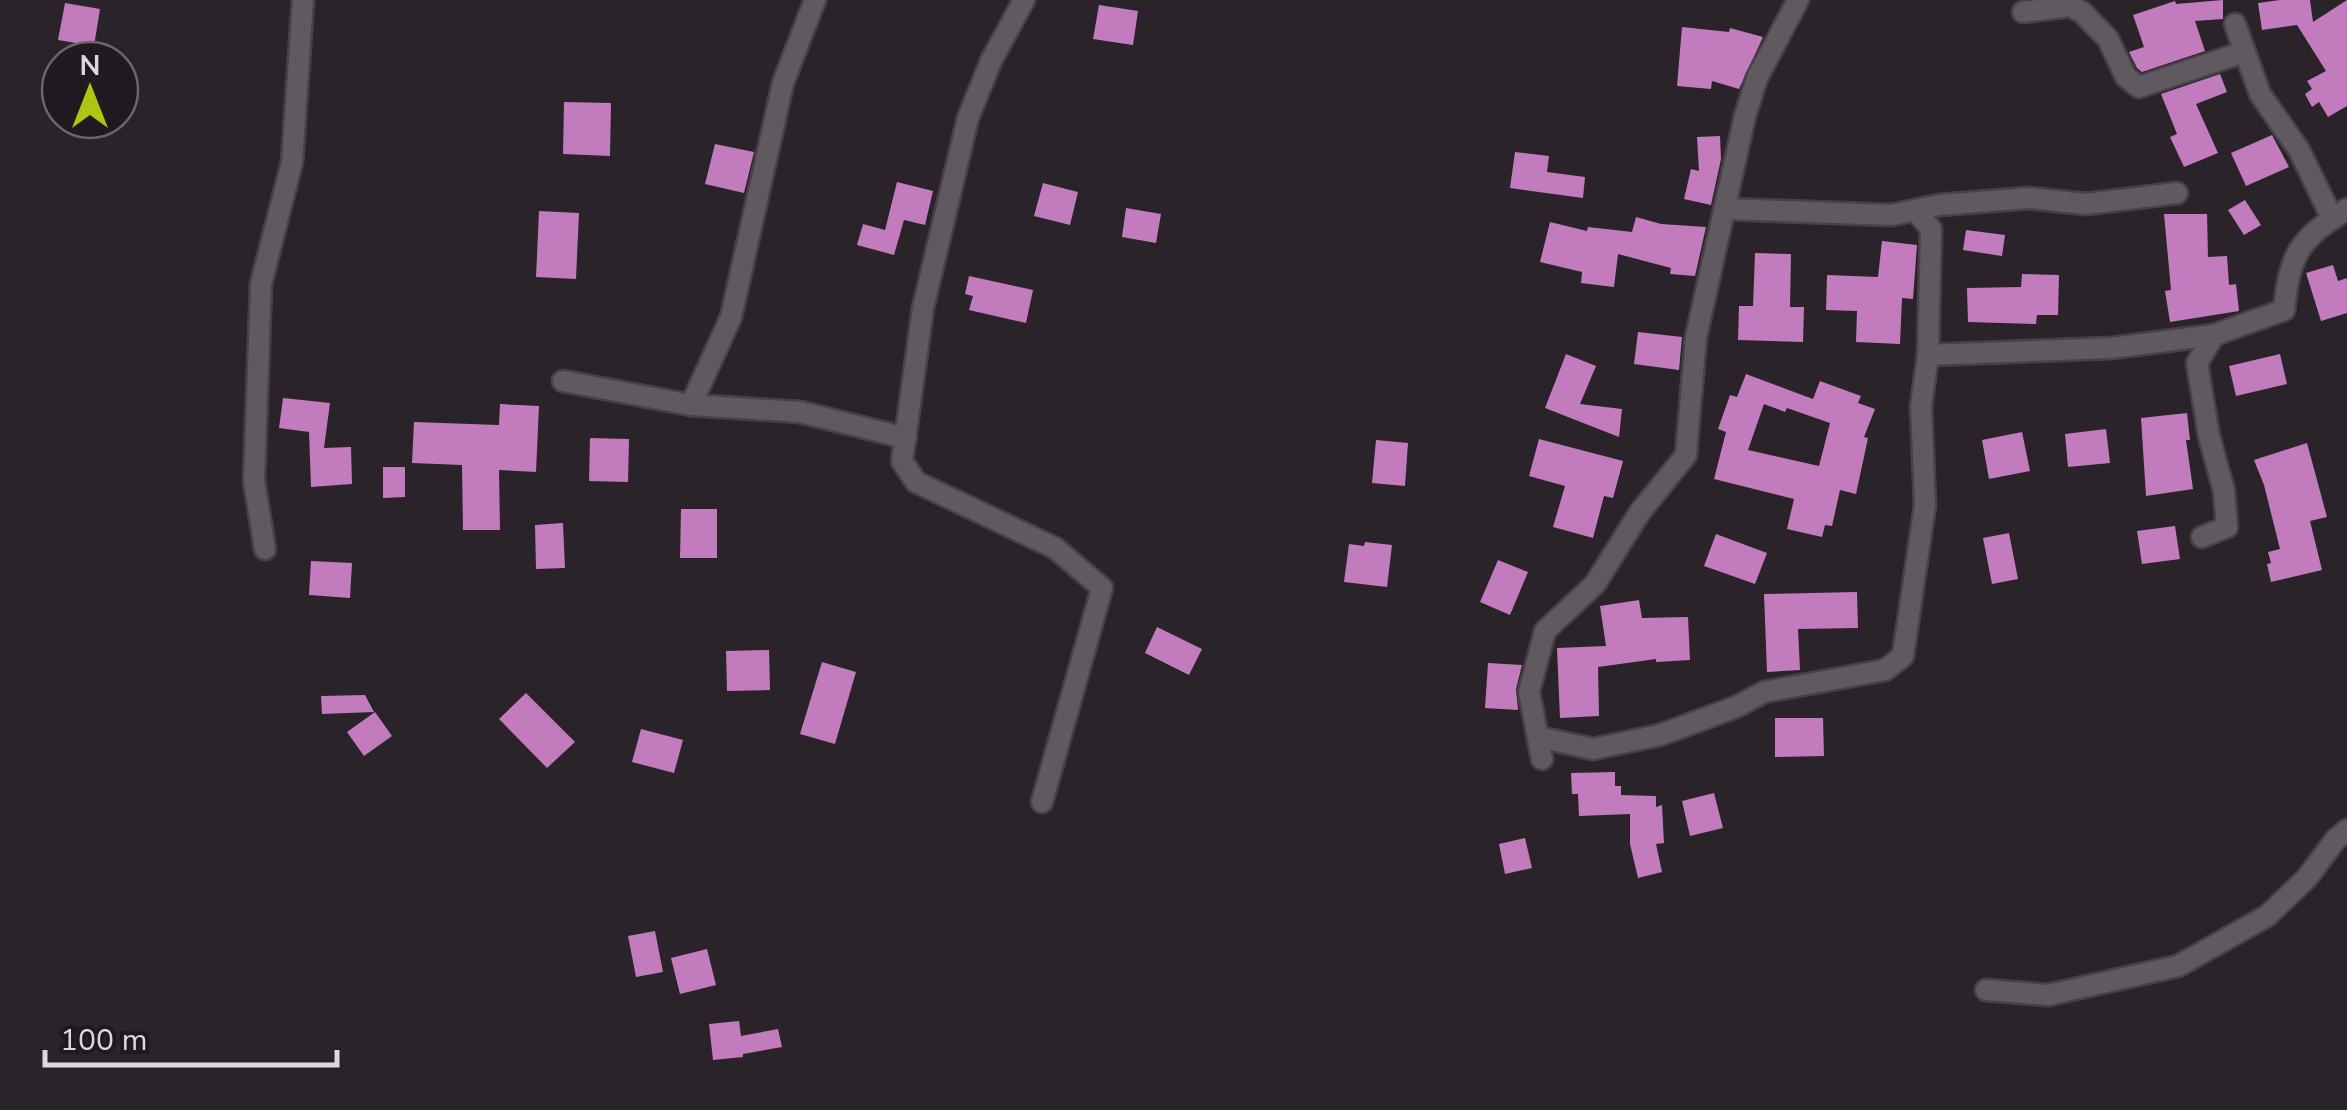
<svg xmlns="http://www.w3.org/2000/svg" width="2347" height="1110" font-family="'Nunito Sans',sans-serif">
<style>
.building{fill:#c27cbe;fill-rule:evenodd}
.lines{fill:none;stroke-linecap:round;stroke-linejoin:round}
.minor-casing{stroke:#474147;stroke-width:25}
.minor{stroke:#615960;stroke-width:20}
</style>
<rect width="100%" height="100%" fill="#2a2329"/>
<g class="building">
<path d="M2223 0V19L2195 21 2205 51 2142 72 2137 68 2129 52 2144 47 2133 15 2175 1 2176 4Z"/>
<path d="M2280 0H2310L2313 22 2347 0V106L2328 117 2319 102 2312 107 2305 94 2312 89 2307 81 2326 71 2297 25 2262 30 2258 3Z"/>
<path d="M65 3 100 9 94 46 58 40Z"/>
<path d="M1099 5 1138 11 1133 45 1093 39Z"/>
<path d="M1682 27 1729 32 1730 28 1763 37 1739 89 1712 81 1711 89 1677 86Z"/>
<path d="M2220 74 2227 92 2196 104 2218 153 2184 167 2170 137 2177 134 2161 94Z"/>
<path d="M564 102 611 103 610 156 563 154Z"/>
<path d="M2272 135 2289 167 2246 186 2231 153Z"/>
<path d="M1720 136 1721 159 1711 205 1684 199 1691 169 1699 171 1697 137Z"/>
<path d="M715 144 754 152 744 193 705 184Z"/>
<path d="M1515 152 1549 156 1547 172 1585 177 1583 198 1510 188Z"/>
<path d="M897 182 933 191 925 225 904 220 894 255 857 245 863 224 885 230Z"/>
<path d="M1043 183 1078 192 1070 225 1034 216Z"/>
<path d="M2245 200 2261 225 2244 235 2228 210Z"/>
<path d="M1126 208 1161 214 1156 243 1122 237Z"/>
<path d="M539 211 579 213 576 279 536 277Z"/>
<path d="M2164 214H2207L2208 257 2227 256 2229 285 2236 284 2239 311 2170 322 2165 291 2171 290Z"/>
<path d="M1636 217 1661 224 1706 227 1695 276 1670 274 1671 268 1618 254 1614 287 1581 283 1582 272 1540 262 1550 222 1587 231 1588 227 1632 232Z"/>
<path d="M1966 230 2005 235 2002 256 1963 250Z"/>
<path d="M1882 241 1917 245 1913 299 1902 298 1900 344 1856 342 1857 311 1826 310 1827 275 1878 277Z"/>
<path d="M1755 253 1791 254 1790 307H1804L1803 342 1738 340 1739 306H1753Z"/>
<path d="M2333 265 2338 281 2347 278V313L2321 321 2306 273Z"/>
<path d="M2022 274 2059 275 2058 315H2037L2036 324 1968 322 1967 288 2021 287Z"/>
<path d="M969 276 1033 290 1026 323 969 310 973 296 965 294Z"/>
<path d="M1638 332 1682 337 1679 370 1634 364Z"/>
<path d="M1566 354 1596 366 1580 404 1622 409 1619 437 1545 408Z"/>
<path d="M2280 354 2287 384 2236 396 2229 366Z"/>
<path d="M1746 374 1813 399 1820 381 1861 396 1858 403 1875 409 1864 437 1868 438 1856 494 1840 490 1832 526 1825 525 1822 537 1787 529 1794 499 1714 479 1726 432 1718 429 1730 395 1737 397ZM1764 404 1785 412 1787 408 1830 423 1819 466 1748 450Z"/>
<path d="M283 398 330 403 324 448 351 447 352 484 311 487 309 432 279 428Z"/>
<path d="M500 404 539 406 536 472 499 470 500 530H463L462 465 412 463 414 422 499 425Z"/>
<path d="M2187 413 2190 440H2186L2193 489 2146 496 2141 418Z"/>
<path d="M2106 429 2110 463 2068 467 2065 434Z"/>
<path d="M2022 432 2030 471 1989 479 1982 440Z"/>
<path d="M590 438 629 439 628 482 589 481Z"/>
<path d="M1539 439 1623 461 1613 498 1604 496 1593 538 1553 527 1565 486 1529 476Z"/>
<path d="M1376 440 1408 443 1405 486 1372 483Z"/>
<path d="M2307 443 2327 517 2310 521 2322 570 2271 582 2267 564 2271 563 2268 552 2280 549 2264 485 2254 460Z"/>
<path d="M383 467H405V497L383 498Z"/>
<path d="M681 509H717V558H680Z"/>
<path d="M563 523 565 568 536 569 535 525Z"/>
<path d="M2175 526 2180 559 2142 564 2137 531Z"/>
<path d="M2009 533 2018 579 1992 584 1983 538Z"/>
<path d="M1716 534 1767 553 1755 584 1704 566Z"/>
<path d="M1365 542 1392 545 1387 587 1344 582 1349 544 1364 546Z"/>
<path d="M1498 560 1528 572 1510 615 1480 602Z"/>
<path d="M311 561 352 563 350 598 309 595Z"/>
<path d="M1857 592 1858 628 1798 629 1800 670 1767 672 1764 594Z"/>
<path d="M1639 600 1642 618 1688 617 1690 660 1656 662V659L1598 667 1599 716 1560 718 1557 648 1606 646 1600 606Z"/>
<path d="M1157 627 1202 649 1189 675 1145 653Z"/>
<path d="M769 650 770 690 727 691 726 651Z"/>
<path d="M822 662 856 672 835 744 800 734Z"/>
<path d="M1488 663 1522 665 1516 689 1518 710 1485 708Z"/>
<path d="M526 693 575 742 547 768 499 719Z"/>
<path d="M365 695 374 712 322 714 321 696Z"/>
<path d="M375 712 392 736 364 756 347 732Z"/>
<path d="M1775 718H1823L1824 756 1775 757Z"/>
<path d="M641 729 683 740 674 773 632 762Z"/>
<path d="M1615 772V786H1621V795L1656 796V807L1662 805 1664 843 1656 844 1662 872 1638 878 1630 844V814L1579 816 1578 794H1572L1571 773Z"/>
<path d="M1714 793 1723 828 1690 836 1682 801Z"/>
<path d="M1525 838 1532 868 1505 874 1499 844Z"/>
<path d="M655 931 663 972 636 977 628 936Z"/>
<path d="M707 949 716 985 680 994 671 958Z"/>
<path d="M739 1021 741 1036 778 1029 782 1047 743 1054V1057L713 1060 709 1024Z"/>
</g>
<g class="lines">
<defs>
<g id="minor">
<path d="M1024 0 991 61 968 118 923 308 902 461 916 482 1055 548 1102 588 1042 802"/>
<path d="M2023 12 2070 6 2082 12 2108 39 2126 77 2139 87 2244 52"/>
<path d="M2235 24 2260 94 2299 150 2332 218"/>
<path d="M1915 210 1939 205 2029 198 2086 204 2177 193"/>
<path d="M1928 355 2111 348 2214 335 2284 310C2290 252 2300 239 2347 209"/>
<path d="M563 381 691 405 731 317 783 83 815 0"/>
<path d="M691 405 800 412 906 438"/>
<path d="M2202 537 2227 527 2224 491 2209 436 2197 363 2214 335"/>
<path d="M265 549 254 481 261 284 292 162 303 0"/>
<path d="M1538 737 1593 749 1660 735 1736 707 1764 692 1885 670 1903 656 1925 505 1921 406 1928 355 1931 229 1915 210 1892 215 1726 209"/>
<path d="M1542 759 1529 692 1545 631 1595 584 1640 512 1686 455 1696 337 1745 116 1757 78 1798 0"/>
<path d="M1986 990 2048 995 2178 966 2267 916 2307 878 2336 839 2347 830"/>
</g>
</defs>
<use href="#minor" class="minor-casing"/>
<use href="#minor" class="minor"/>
</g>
<g transform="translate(90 90)"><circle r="48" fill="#20191f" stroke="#6c656b" stroke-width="2.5"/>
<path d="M0-8L18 38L0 25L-18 38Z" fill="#acc612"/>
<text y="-15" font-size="28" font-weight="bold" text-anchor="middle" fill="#ddd8dc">N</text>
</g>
<path d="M45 1050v15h292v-15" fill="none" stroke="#ddd8dc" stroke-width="5"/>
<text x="60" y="1050" font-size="30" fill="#ddd8dc" stroke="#20191f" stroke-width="8" paint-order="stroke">100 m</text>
</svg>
